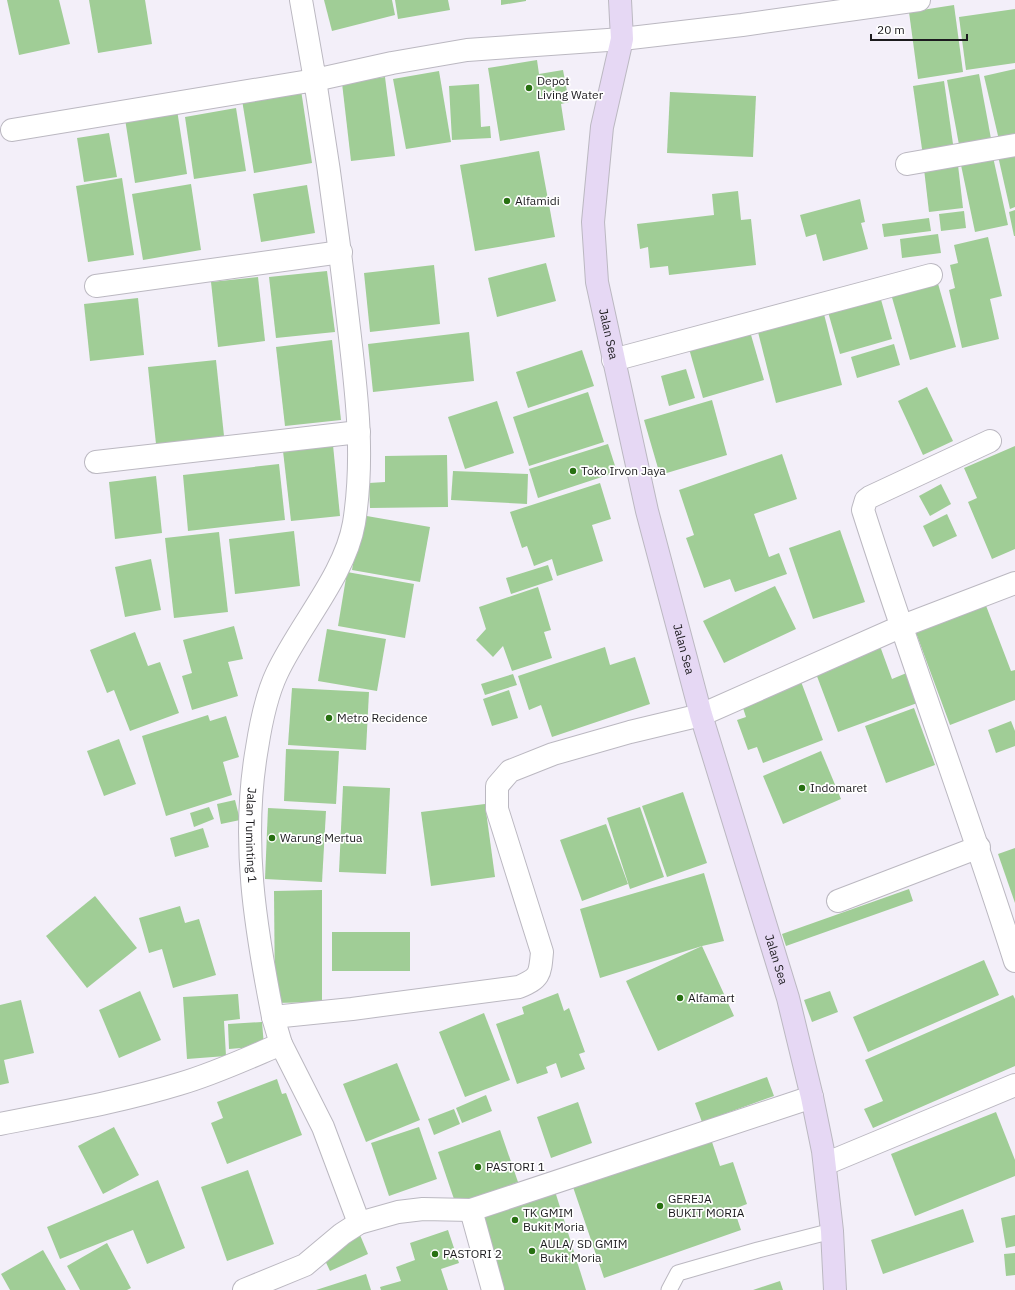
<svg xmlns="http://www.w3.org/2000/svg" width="1015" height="1290" font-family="'IBM Plex Sans',sans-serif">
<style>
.building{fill:#a0cd96}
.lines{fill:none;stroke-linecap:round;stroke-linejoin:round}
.lane-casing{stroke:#bbb8c1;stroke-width:17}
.street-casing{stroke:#bbb8c1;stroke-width:24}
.secondary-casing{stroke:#bbb8c1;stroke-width:24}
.lane{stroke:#fff;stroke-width:15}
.street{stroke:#fff;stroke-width:22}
.secondary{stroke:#e6d8f4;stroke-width:22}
.poi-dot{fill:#277011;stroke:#fff;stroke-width:1.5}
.labels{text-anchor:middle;stroke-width:3.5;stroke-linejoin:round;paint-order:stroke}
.poi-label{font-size:12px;fill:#1c1b1e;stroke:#fff;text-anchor:start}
.street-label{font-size:12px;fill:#1c1b1e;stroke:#fff}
</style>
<rect width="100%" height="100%" fill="#f3eff9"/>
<g class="building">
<path d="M7 0H59L70 44 19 55Z"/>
<path d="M89 0H145L152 44 98 53Z"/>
<path d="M324 0H392L395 15 332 31Z"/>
<path d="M395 0H448L450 10 398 19Z"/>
<path d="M501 0H526V1L501 5Z"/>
<path d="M954 5 963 72 918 79 909 12Z"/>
<path d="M1015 9V63L966 70 959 17Z"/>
<path d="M537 60 539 74 563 70 569 102 561 104 565 130 500 141 488 68Z"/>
<path d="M1015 69V136L999 140 984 76Z"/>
<path d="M439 71 451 142 406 149 393 79Z"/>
<path d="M979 74 992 144 960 150 947 80Z"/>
<path d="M385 77 395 156 351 161 342 83Z"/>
<path d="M944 81 954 151 923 156 913 86Z"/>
<path d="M479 84 481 127 490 126 491 138 452 140 449 86Z"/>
<path d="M301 90 312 163 254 173 242 100Z"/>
<path d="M670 92 756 96 753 157 667 153Z"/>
<path d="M236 108 246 171 194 179 185 117Z"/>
<path d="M177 110 187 174 135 183 125 119Z"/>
<path d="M109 133 117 177 84 182 77 138Z"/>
<path d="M539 151 555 237 475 251 460 165Z"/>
<path d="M1015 152V207L1010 209 998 156Z"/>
<path d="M993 157 1008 225 975 232 961 165Z"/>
<path d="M958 165 963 208 929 212 924 169Z"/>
<path d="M122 178 134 255 88 262 76 186Z"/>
<path d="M191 184 201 250 143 260 132 194Z"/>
<path d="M307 185 315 233 261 242 253 194Z"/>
<path d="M738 191 741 220 751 219 756 265 669 275 668 266 650 268 648 247 640 249 637 224 714 215 712 194Z"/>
<path d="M860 199 865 222 861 223 868 249 823 261 816 234 806 237 800 215Z"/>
<path d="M1015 210V236H1014L1009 212Z"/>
<path d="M964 211 966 228 941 231 939 214Z"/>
<path d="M929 218 931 231 884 237 882 224Z"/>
<path d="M938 234 941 253 902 258 900 239Z"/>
<path d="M988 237 1002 296 990 299 999 339 962 348 949 290 955 288 950 265 958 263 954 245Z"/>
<path d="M546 263 556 301 497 317 488 278Z"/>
<path d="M434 265 440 324 370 332 364 273Z"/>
<path d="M327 271 335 332 276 338 269 277Z"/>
<path d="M258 277 265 341 218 347 211 282Z"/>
<path d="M937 280 956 347 910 360 891 294Z"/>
<path d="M880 296 892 339 840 354 828 312Z"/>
<path d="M138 298 144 355 90 361 84 304Z"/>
<path d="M824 314 842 385 776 403 758 332Z"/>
<path d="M749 328 764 380 703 398 688 345Z"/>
<path d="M469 332 474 381 373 392 368 344Z"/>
<path d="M332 340 341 420 285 426 276 347Z"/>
<path d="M894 344 900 365 857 378 851 357Z"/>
<path d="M582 350 594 386 528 408 516 372Z"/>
<path d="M216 360 224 436 156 444 148 367Z"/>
<path d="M686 369 695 398 669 406 661 376Z"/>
<path d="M927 387 953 441 923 455 898 401Z"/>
<path d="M588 392 604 442 529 466 513 417Z"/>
<path d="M712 400 727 455 660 475 644 420Z"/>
<path d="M497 401 514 453 465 469 448 417Z"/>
<path d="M608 444 617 472 538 498 529 469Z"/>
<path d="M333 445 340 516 291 521 283 451Z"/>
<path d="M1015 446V549L992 559 968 502 977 498 964 468Z"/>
<path d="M782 454 797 499 754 514 769 557 779 553 787 574 735 592 730 579 704 588 686 538 694 535 679 490Z"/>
<path d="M447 455 448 507 370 508 369 483 385 482V456Z"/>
<path d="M279 464 285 520 188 531 183 475Z"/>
<path d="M453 471 528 474 527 504 451 500Z"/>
<path d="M156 476 162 533 115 539 109 482Z"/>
<path d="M600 483 611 519 592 525 603 561 557 576 552 559 534 566 527 546 522 548 510 512Z"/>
<path d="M941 484 951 504 930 516 919 496Z"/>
<path d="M947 514 957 536 933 547 923 526Z"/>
<path d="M361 515 430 527 420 582 352 570Z"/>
<path d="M840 530 865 602 813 619 789 548Z"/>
<path d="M294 531 300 586 235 594 229 539Z"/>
<path d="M219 532 228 612 174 618 165 538Z"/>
<path d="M151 559 161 610 125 617 115 567Z"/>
<path d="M548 565 553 580 511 594 506 578Z"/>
<path d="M347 572 414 584 405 638 338 626Z"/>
<path d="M775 586 796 629 724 663 703 621Z"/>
<path d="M538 587 551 630 544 632 552 658 512 671 503 646 493 657 476 640 486 629 479 607Z"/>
<path d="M985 603 1011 671 1015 670V700L950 725 915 630Z"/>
<path d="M234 626 243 659 228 662 238 696 192 710 182 676 192 673 183 640Z"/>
<path d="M327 629 386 639 377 691 318 681Z"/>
<path d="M135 632 148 666 160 662 179 713 130 731 114 690 107 693 90 650Z"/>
<path d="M880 646 892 679 909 672 920 702 838 732 815 671Z"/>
<path d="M605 647 610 665 635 657 650 704 552 737 541 705 529 710 518 676Z"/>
<path d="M513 674 517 685 485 695 481 684Z"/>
<path d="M800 679 823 740 763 763 757 747 748 750 737 720 746 717 741 702Z"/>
<path d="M292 688 369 692 366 750 288 745Z"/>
<path d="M509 690 518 718 492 726 483 699Z"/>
<path d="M914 708 935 765 886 783 865 726Z"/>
<path d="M208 715 210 721 226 716 239 757 223 762 232 795 166 816 142 736Z"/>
<path d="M1011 721 1015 731V746L996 753 988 730Z"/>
<path d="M119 739 136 784 104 796 87 751Z"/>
<path d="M286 749 339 751 336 804 284 801Z"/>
<path d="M821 751 841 799 783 824 763 776Z"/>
<path d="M343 786 390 788 386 874 339 872Z"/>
<path d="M683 792 707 863 667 877 642 806Z"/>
<path d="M235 800 240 820 221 824 217 804Z"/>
<path d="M485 804 495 877 431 886 421 812Z"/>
<path d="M209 807 214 819 194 827 190 813Z"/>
<path d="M640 807 664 877 630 889 607 818Z"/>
<path d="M268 808 326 811 322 882 265 879Z"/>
<path d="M606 824 628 884 582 901 560 840Z"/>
<path d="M203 828 209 847 175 857 170 838Z"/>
<path d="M1015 848V903L998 854Z"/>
<path d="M704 873 724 941 702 946 734 1016 658 1051 626 981 702 946 600 978 580 909Z"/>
<path d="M909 889 913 901 786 946 782 934Z"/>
<path d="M322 890V1002L275 1003 274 891Z"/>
<path d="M95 896 137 948 87 988 46 936Z"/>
<path d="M180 906 185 923 199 919 216 975 173 988 162 949 149 953 139 918Z"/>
<rect x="332" y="932" width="78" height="39"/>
<path d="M984 960 999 995 868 1052 853 1017Z"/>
<path d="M140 991 161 1040 119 1058 99 1010Z"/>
<path d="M830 991 838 1012 812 1022 804 1000Z"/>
<path d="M558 993 564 1011 569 1008 585 1052 579 1054 585 1069 561 1078 556 1063 546 1067 548 1073 517 1084 496 1024 524 1014 522 1007Z"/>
<path d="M238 994 240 1019 224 1021 226 1056 187 1059 183 997Z"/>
<path d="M1013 995 1015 999V1066L873 1128 864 1109 883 1101 865 1060Z"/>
<path d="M21 1000 34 1053 4 1060 9 1083 0 1085V1005Z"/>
<path d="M484 1013 510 1080 465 1097 439 1032Z"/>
<path d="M262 1022 264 1046 229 1049 228 1024Z"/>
<path d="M397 1063 420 1120 366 1142 343 1084Z"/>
<path d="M767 1077 774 1096 702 1122 695 1103Z"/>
<path d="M277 1079 282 1094 286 1093 302 1135 227 1164 211 1123 223 1118 217 1102Z"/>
<path d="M486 1095 492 1111 462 1123 456 1108Z"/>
<path d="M578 1102 592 1143 551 1158 537 1117Z"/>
<path d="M454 1109 460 1124 434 1135 428 1119Z"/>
<path d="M996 1112 1015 1160V1176L915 1216 891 1154Z"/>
<path d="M114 1127 139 1175 103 1194 78 1146Z"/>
<path d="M419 1127 437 1179 389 1196 371 1143Z"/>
<path d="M500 1130 518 1182 456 1205 438 1152Z"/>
<path d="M711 1139 720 1166 733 1162 747 1204 734 1209 741 1230 604 1278 573 1187Z"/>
<path d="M248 1170 274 1244 227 1261 201 1187Z"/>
<path d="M158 1180 185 1248 147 1264 133 1230 60 1259 47 1227Z"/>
<path d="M554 1188 586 1290H503L479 1212Z"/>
<path d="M963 1209 974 1242 883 1274 871 1240Z"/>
<path d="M1015 1215V1246L1006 1248 1001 1218Z"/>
<path d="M448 1230 459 1263 441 1269 448 1290H381L380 1287 401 1281 396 1267 415 1260 410 1243Z"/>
<path d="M360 1235 368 1254 330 1271 321 1252Z"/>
<path d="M107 1243 131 1288 127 1290H80L67 1266Z"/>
<path d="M43 1250 66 1290H10L1 1274Z"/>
<path d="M1015 1253V1275L1006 1276 1004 1254Z"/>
<path d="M366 1274 371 1290H316Z"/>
<path d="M780 1281 783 1290H753Z"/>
</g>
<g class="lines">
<defs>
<path id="lane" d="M669 1290 678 1273 758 1250 832 1231"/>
<g id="street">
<path d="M301 0 315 80 392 63 467 50 622 39 742 25 919 0"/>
<path id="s1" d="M12 130 315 80C328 160 339 240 348 320 356 388 365 454 354 523 345 575 300 624 277 673 266 696 261 722 257 748 241 840 255 926 273 1017"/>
<path d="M907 164 1015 145"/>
<path d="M96 286 341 252"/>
<path d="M613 360 931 275"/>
<path d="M990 441 870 497 866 500 863 510C911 661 967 810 1015 961"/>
<path d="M96 462 359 432"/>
<path d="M838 901 979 847"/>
<path d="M281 1044 323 1127 359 1223"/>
<path d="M0 1124C60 1112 120 1102 179 1084 214 1074 248 1058 281 1044L273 1017 352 1009 519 987C540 978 540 975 542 952L497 809V786L510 771 553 754 630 732 701 715 900 627 1015 583"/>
<path d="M825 1164 1015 1085"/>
<path d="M471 1210 493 1290"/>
<path d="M244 1290 305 1265 342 1234 359 1223 398 1212 423 1209 471 1210 812 1097"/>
</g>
<g id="secondary">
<path id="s2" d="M620 0 622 39 602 127 593 222 597 282 647 511 701 715 788 998 812 1097 823 1151 832 1231 835 1290"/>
</g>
</defs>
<use href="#lane" class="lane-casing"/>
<use href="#street" class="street-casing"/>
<use href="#secondary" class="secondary-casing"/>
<use href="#lane" class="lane"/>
<use href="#street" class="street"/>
<use href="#secondary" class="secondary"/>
</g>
<g class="poi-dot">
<circle cx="529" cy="88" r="4"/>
<circle cx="507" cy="201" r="4"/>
<circle cx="573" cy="471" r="4"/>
<circle cx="329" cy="718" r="4"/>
<circle cx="802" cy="788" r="4"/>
<circle cx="272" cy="838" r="4"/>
<circle cx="680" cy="998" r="4"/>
<circle cx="478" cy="1167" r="4"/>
<circle cx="660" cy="1206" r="4"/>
<circle cx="515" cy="1220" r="4"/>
<circle cx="532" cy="1251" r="4"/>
<circle cx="435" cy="1254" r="4"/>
</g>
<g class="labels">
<g class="poi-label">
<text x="537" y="85">Depot<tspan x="537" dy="14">Living Water</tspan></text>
<text x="515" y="205">Alfamidi</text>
<text x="581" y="475">Toko Irvon Jaya</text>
<text x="337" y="722">Metro Recidence</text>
<text x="810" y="792">Indomaret</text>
<text x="280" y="842">Warung Mertua</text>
<text x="688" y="1002">Alfamart</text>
<text x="486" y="1171">PASTORI 1</text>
<text x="668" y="1203">GEREJA<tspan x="668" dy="14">BUKIT MORIA</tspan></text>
<text x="523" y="1217">TK GMIM<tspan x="523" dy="14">Bukit Moria</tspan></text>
<text x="540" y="1248">AULA/ SD GMIM<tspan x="540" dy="14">Bukit Moria</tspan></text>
<text x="443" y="1258">PASTORI 2</text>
</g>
<g class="street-label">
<text dy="4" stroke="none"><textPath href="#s2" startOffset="338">Jalan Sea</textPath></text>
<text dy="4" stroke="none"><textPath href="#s2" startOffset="662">Jalan Sea</textPath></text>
<text dy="4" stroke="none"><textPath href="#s1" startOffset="1088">Jalan Tuminting 1</textPath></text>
<text dy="4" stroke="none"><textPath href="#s2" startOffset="986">Jalan Sea</textPath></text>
</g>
</g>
<path d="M871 34v6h96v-6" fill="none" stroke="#1c1b1e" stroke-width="2"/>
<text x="877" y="34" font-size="12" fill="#1c1b1e" stroke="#ffffff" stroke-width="3" paint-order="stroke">20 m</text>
</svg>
